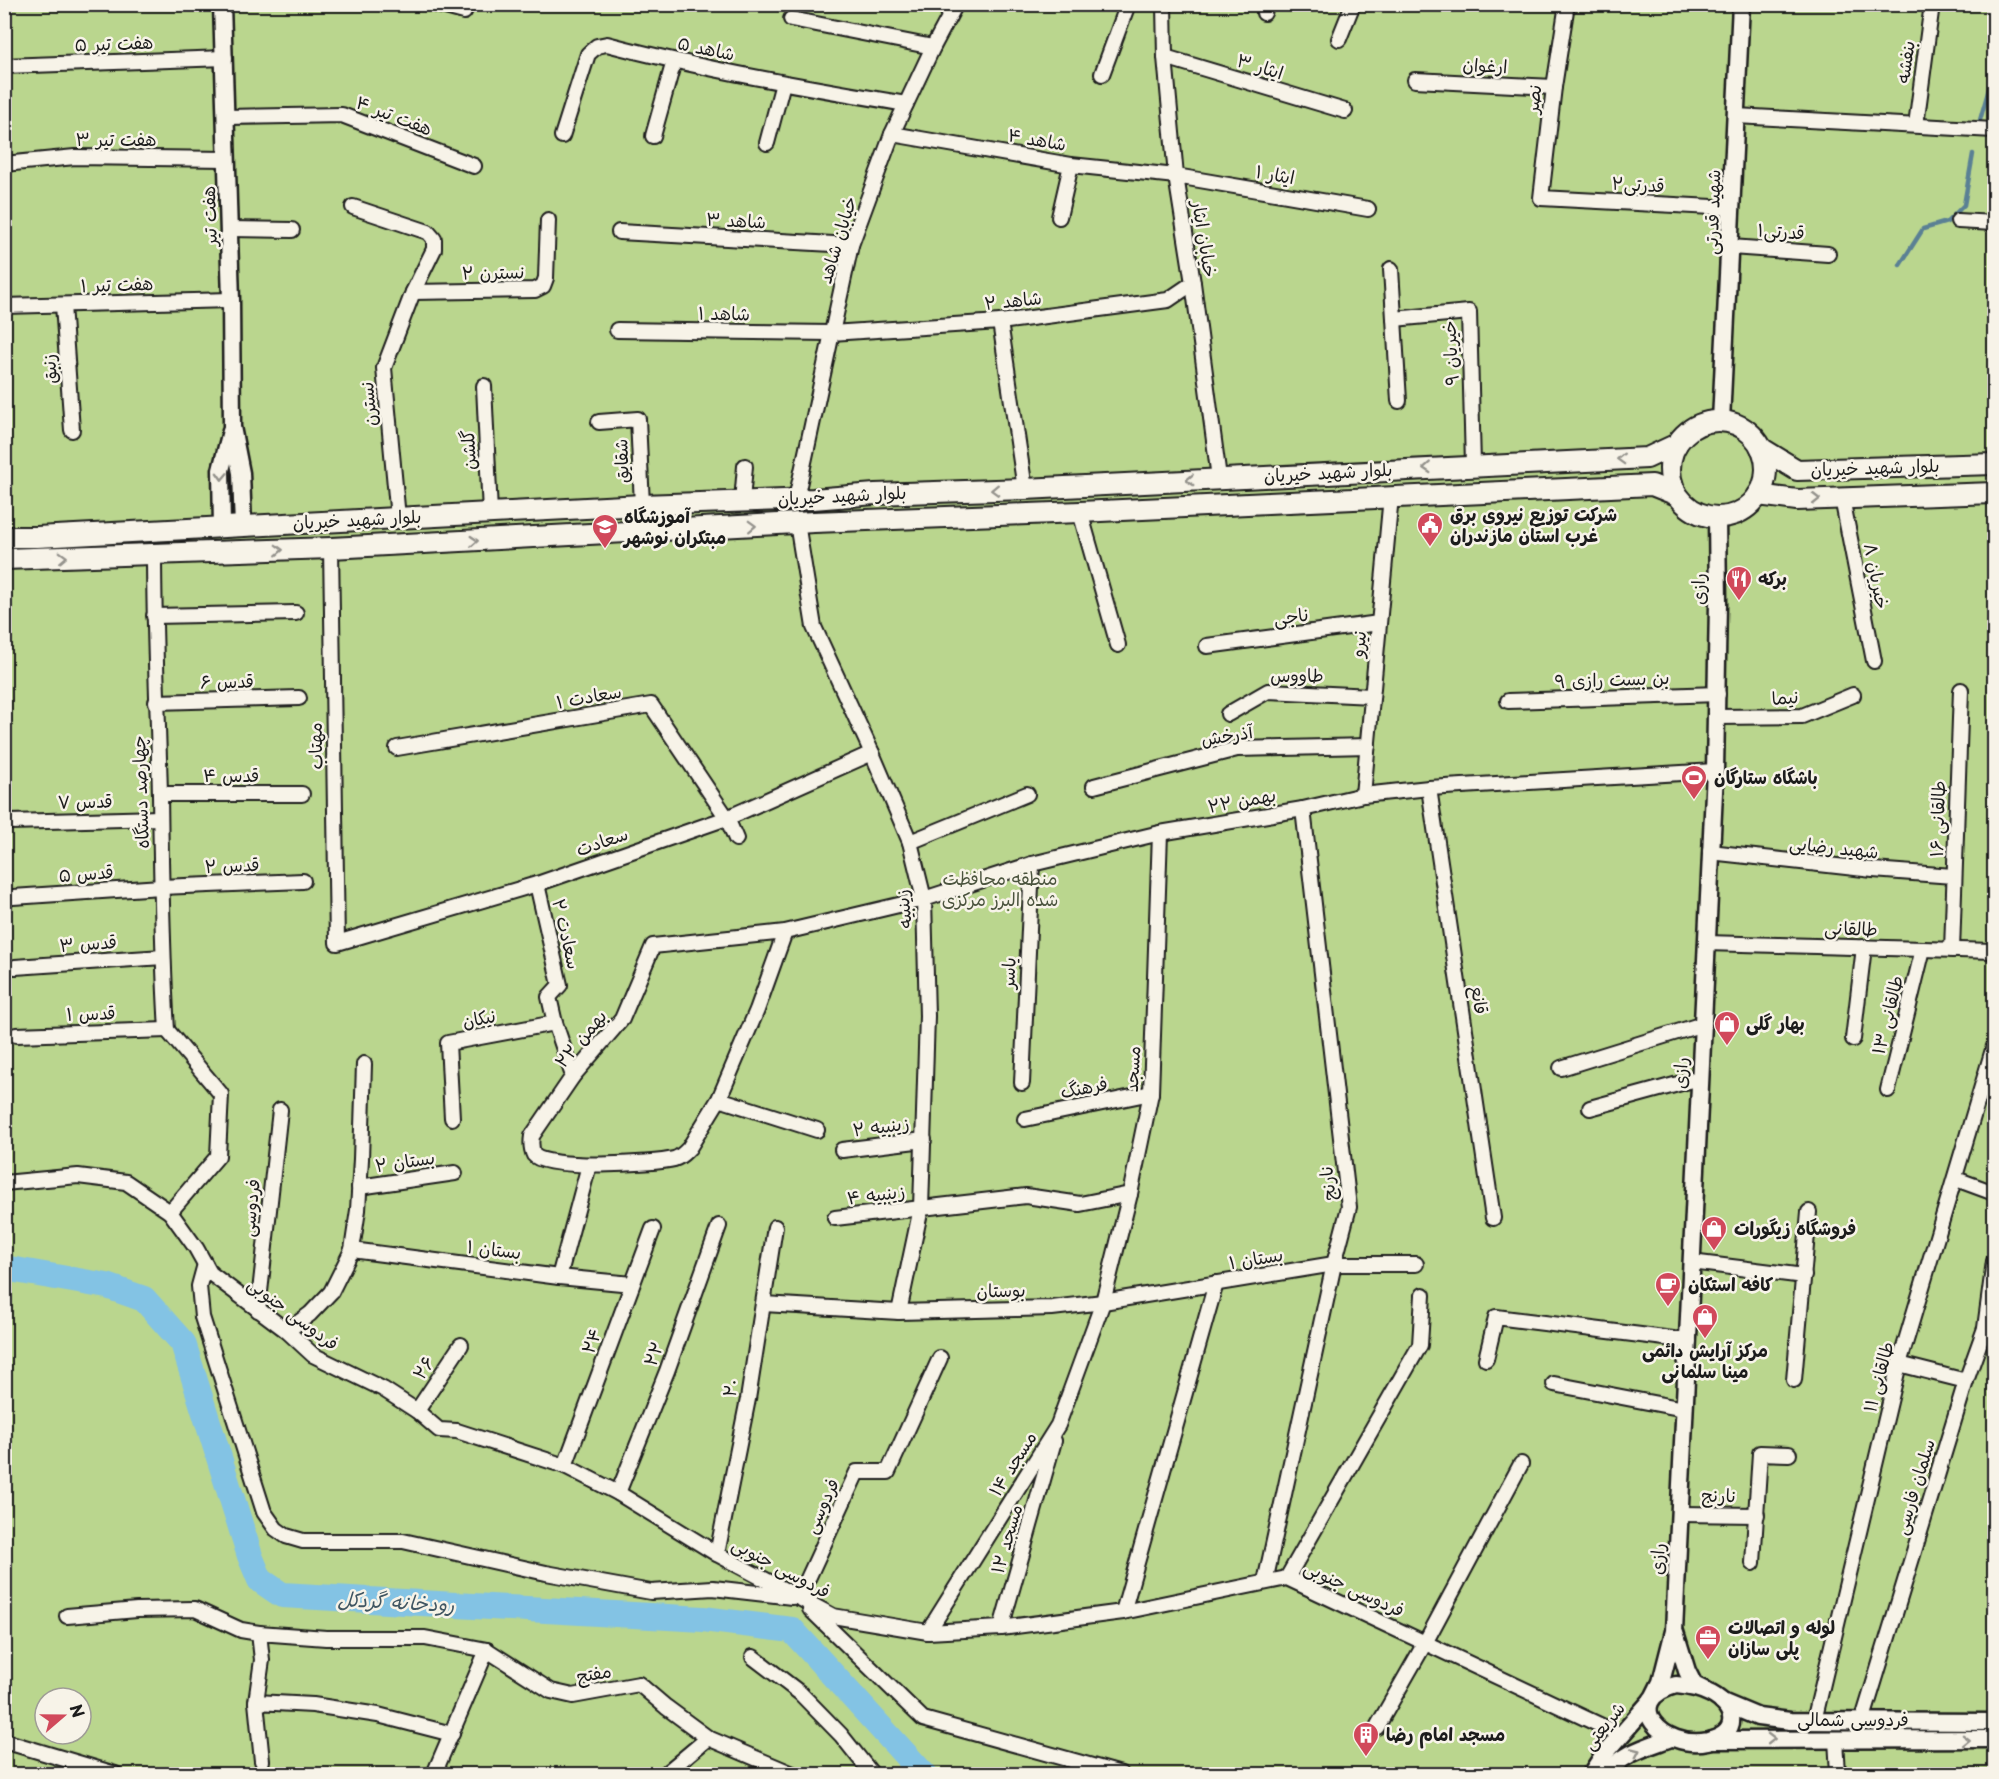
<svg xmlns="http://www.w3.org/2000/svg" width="1999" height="1779" font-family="'Playpen Sans','Playpen Sans Arabic',sans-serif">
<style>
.green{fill:#bad68e;stroke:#6b7955;stroke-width:1.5;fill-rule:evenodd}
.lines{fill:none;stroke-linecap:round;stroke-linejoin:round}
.stream{stroke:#5a8094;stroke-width:4.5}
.river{stroke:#83c3e4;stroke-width:26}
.minor-casing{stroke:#1c1c1c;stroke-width:18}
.tertiary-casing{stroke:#1c1c1c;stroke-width:21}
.secondary-casing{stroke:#1c1c1c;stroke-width:24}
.minor{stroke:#f7f3e8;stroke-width:14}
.tertiary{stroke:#f7f3e8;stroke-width:16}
.secondary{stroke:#f7f3e8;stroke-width:20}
.oneway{stroke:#94928c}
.labels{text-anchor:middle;stroke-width:5;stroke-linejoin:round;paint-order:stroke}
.street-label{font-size:18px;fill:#1c1c1c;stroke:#f7f3e8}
.poi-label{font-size:18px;font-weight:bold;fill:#1c1c1c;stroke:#f7f3e8;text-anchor:start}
.park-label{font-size:18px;fill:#4b543e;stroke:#f7f3e8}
.water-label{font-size:20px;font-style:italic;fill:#405662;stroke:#f7f3e8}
</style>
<rect width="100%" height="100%" fill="#e1e3ea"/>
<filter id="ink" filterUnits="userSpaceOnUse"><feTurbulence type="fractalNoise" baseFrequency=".0167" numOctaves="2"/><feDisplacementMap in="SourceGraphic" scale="12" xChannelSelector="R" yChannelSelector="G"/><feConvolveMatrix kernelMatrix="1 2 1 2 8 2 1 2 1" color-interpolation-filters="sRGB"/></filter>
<g filter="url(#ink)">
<path class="green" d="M5 5H1994V1774H5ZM45 1698H81V1734H45Z"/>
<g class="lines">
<g class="stream">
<path d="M1978 127 1994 71"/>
<path d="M1900 265 1923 229 1947 222 1964 205 1973 154"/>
</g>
<path class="river" d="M4 1268 107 1286 144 1299 183 1343 250 1556 260 1580 282 1595 703 1619 792 1630 923 1774"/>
<defs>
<g id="minor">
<path d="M434 4 464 12 467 4"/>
<path d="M1164 4 1165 57 1176 176 1193 283 1219 478"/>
<path d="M1567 4 1554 87 1541 198 1732 208"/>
<path d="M1264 13 1267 4"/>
<path d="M791 19 933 47"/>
<path d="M1339 39 1353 4"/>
<path d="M1165 57 1345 111"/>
<path d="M4 66 225 58"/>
<path d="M1102 74 1128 4"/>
<path d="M1415 80 1554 87"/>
<path d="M1736 116 1994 130"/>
<path d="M227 117 342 115 474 166"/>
<path d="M1916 125 1932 4"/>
<path d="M892 134 1071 165 1176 176 1368 209"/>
<path d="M562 136 588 54 597 46 607 44C706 70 805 87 906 104"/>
<path d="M653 136 674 61"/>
<path d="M767 143 783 83"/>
<path d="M4 164 75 157 227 159"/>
<path d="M353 207 428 232 434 239V249L413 292 384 368 398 518"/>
<path d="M1059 217 1071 165"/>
<path d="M1958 221 1994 223"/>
<path d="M229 229 292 230"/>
<path d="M619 232 851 245"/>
<path d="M1731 247 1828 254"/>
<path d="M1391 269 1399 401"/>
<path d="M413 292 535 290 543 286 546 278 548 220"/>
<path d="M63 305 72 430"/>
<path d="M4 306 231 300"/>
<path d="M1394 319 1469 312 1473 465"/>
<path d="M1000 322 1025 489"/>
<path d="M617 330 831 333 1000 322 1168 300 1193 283"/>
<path d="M484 386 490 513"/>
<path d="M599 422 638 419 642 505"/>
<path d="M1842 498 1874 661"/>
<path d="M796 499 851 245 892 134 933 47 956 4"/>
<path d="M742 501 745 466"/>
<path d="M1080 512 1118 645"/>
<path d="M797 523 814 627 872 753 910 842 924 899 927 1016 921 1208 899 1312"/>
<path d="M331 548 337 943 537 884 727 818 872 753"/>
<path d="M154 553C154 633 158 713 160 794 161 872 162 951 167 1030"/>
<path d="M154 616 296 613"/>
<path d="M1207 646 1379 623"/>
<path d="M1508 701 1718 694"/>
<path d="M156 702 299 698"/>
<path d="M1228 714 1268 691 1372 696"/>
<path d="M1717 717 1802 716 1853 695"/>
<path d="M397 748 651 705 727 818 736 839"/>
<path d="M1094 786 1237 749 1368 746"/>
<path d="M1429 788 1493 1218"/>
<path d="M160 794H302"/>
<path d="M1363 795 1391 496"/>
<path d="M10 822 160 818"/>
<path d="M910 842 1027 794"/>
<path d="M1710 852 1873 870 1953 876"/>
<path d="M537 884 560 985 549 997 555 1023 573 1076"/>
<path d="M13 897 161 887 303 881"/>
<path d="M785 932 757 1010 719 1099 689 1148C684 1153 681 1157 674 1159 655 1164 545 1170 534 1155 531 1149 531 1142 532 1136L573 1076 622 1019 653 946 785 932 924 899 1032 864 1160 833 1303 809 1363 795 1429 788 1715 771"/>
<path d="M1706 943 1994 951"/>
<path d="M1952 950 1961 690"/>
<path d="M15 967 163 957"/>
<path d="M167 1030 221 1094 218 1156 170 1212"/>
<path d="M16 1035 167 1030"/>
<path d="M1853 1039 1864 947"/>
<path d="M1561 1068 1703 1024"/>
<path d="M1022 1083 1032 864"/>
<path d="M1888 1090 1923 949"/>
<path d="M719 1099 817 1130"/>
<path d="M1590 1108 1700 1078"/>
<path d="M452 1118 448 1043 555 1023"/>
<path d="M1025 1119 1151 1093"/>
<path d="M842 1150 924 1140"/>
<path d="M1956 1179 1994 1193"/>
<path d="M4 1183 78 1176 126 1182 170 1212 196 1248 210 1273 287 1331 313 1355 383 1389 417 1411 439 1430 457 1431 565 1466 618 1493 717 1554 833 1616 928 1632 1001 1628 1123 1612 1287 1578 1621 1735"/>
<path d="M359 1187 455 1173"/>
<path d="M835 1218 1026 1196 1080 1204 1130 1194"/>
<path d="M352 1250 559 1277 632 1284"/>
<path d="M1691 1262 1804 1276"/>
<path d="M205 1264 199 1286 202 1317 264 1512 276 1529 286 1536 303 1541H403L546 1573 651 1592 713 1588 792 1597"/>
<path d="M559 1277 589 1165"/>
<path d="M764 1304 899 1312 1052 1308 1103 1302 1334 1264H1416"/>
<path d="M258 1310 280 1110"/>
<path d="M287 1331 310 1314 331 1292 352 1250 358 1210 361 1159 364 1064"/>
<path d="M1486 1359 1496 1317 1689 1341"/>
<path d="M1899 1364 1966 1381"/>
<path d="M1794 1380 1809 1212"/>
<path d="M1554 1384 1684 1409"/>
<path d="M417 1411 461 1345"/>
<path d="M565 1466 653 1229"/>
<path d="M618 1493 667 1371 719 1226"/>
<path d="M1680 1514 1757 1515"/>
<path d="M717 1554 748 1399 775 1227"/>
<path d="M1753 1563 1760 1453 1789 1454"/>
<path d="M1287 1578 1420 1345 1423 1295"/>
<path d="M1265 1582 1334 1264 1349 1207 1303 809"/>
<path d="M799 1598 857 1472H888L940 1358"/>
<path d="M810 1609 923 1719 1121 1774"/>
<path d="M1123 1612 1216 1283"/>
<path d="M67 1616 137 1610 195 1609 241 1630 259 1633 262 1660 256 1702"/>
<path d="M1001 1628 1054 1441"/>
<path d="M928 1632 1058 1425 1103 1302 1130 1194 1151 1093 1160 833"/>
<path d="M259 1633 326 1638H425L487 1650"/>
<path d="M753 1657 800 1693 841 1735 872 1774"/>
<path d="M1814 1721 1899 1364 1994 1046"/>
<path d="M1862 1722 1966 1381 1985 1328 1994 1261"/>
<path d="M1377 1727 1425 1643 1521 1464"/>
<path d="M1836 1739 1838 1774"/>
<path d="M4 1741 115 1774"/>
<path d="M262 1761 256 1702 313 1705 378 1715 452 1734"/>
<path d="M434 1774 487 1650 551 1691 573 1696 639 1684 666 1707 708 1738 793 1774"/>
<path d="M665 1774 708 1738"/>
</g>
<g id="tertiary">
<path d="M222 4 231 300 232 427 241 473 243 527"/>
<path d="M1721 421 1741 4"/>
<path d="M222 527 221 470 231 431"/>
<path d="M1675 1632 1687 1671 1694 1685 1704 1690"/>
<path d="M1676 1685C1688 1686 1700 1688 1711 1694 1737 1708 1740 1733 1708 1741 1663 1751 1618 1701 1676 1685Z"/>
<path d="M1655 1694 1661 1682 1674 1631 1715 771 1718 603 1717 517"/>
<path d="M1722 1702 1758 1717 1790 1721 1994 1722"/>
<path d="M1712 1740 1994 1739"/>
<path d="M1591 1774 1602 1757 1649 1703"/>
<path d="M1607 1774C1622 1753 1647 1747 1671 1738"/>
</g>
<g id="secondary">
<circle cx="1718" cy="469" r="48"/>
<path d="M1761 448 1797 470 1994 464"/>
<path d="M1758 495 1797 500 1994 493"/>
<path d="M4 537H37L642 505 813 499 875 494 1025 489 1647 458 1677 444"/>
<path d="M4 559 331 548 814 522 1080 512 1652 485 1677 495"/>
</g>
</defs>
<use href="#minor" class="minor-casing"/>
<use href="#tertiary" class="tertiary-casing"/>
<use href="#secondary" class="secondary-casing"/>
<use href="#minor" class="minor"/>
<use href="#tertiary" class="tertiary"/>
<use href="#secondary" class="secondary"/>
</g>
<defs><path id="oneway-chevron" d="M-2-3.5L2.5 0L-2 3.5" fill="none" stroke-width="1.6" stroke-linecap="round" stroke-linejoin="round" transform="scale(1.5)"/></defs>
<g class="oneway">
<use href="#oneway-chevron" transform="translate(1621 459) rotate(178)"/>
<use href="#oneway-chevron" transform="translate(1427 468) rotate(177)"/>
<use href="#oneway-chevron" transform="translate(222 476) rotate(92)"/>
<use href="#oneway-chevron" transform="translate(1190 480) rotate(177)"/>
<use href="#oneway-chevron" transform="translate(995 490) rotate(178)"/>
<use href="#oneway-chevron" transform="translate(1816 499) rotate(-1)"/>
<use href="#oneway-chevron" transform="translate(752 526) rotate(-2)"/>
<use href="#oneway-chevron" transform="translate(474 541) rotate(-3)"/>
<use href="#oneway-chevron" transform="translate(279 550) rotate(-2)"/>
<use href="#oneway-chevron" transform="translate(63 557) rotate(-2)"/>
<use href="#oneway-chevron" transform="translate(1771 1739) rotate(-1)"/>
<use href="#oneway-chevron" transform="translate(1966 1740) rotate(-1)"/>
<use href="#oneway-chevron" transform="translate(1636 1752) rotate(-25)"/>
</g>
</g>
<defs>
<symbol id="civic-pin" viewBox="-11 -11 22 30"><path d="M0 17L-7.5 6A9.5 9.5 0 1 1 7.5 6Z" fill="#d1495b" stroke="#f7f3e8"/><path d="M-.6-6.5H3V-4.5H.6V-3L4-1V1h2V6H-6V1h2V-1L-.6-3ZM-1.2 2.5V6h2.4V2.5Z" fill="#fff"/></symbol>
<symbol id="university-pin" viewBox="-11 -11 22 30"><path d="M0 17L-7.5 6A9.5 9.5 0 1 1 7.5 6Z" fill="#d1495b" stroke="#f7f3e8"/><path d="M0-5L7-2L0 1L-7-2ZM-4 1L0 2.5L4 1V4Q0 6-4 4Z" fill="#fff"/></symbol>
<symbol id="restaurant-pin" viewBox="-11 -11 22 30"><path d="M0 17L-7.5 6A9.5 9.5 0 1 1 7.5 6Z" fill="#d1495b" stroke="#f7f3e8"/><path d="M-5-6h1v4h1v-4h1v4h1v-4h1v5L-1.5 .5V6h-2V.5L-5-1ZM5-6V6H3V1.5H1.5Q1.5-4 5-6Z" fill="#fff"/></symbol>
<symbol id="stadium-pin" viewBox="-11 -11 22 30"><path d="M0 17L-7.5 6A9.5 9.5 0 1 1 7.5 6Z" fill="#d1495b" stroke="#f7f3e8"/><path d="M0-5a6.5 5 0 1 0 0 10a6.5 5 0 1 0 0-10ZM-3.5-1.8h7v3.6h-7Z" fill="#fff"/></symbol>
<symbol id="shop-pin" viewBox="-11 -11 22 30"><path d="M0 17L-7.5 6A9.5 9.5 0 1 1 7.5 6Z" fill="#d1495b" stroke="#f7f3e8"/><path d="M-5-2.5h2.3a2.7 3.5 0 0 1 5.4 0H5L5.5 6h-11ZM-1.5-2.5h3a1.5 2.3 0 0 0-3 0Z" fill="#fff"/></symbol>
<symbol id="cafe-pin" viewBox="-11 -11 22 30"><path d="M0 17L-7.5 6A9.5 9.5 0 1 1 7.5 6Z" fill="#d1495b" stroke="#f7f3e8"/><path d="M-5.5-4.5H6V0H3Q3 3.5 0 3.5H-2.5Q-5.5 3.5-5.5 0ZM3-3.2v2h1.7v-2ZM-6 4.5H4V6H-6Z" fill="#fff"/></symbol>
<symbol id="office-pin" viewBox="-11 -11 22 30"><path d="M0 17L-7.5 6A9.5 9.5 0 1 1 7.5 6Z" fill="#d1495b" stroke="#f7f3e8"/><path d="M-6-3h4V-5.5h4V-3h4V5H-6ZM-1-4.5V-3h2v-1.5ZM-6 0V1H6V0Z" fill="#fff"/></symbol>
<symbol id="building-pin" viewBox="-11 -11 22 30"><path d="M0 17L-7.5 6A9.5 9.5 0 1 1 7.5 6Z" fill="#d1495b" stroke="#f7f3e8"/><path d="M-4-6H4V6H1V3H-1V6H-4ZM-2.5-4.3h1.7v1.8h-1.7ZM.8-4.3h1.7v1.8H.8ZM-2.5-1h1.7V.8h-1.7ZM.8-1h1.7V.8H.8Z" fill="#fff"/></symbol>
</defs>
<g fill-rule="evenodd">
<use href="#civic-pin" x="1415" y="510" width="30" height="40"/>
<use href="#university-pin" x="590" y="512" width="30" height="40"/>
<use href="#restaurant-pin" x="1724" y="564" width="30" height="40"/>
<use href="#stadium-pin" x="1679" y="763" width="30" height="40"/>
<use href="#shop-pin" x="1712" y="1009" width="30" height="40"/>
<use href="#shop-pin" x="1699" y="1214" width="30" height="40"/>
<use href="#cafe-pin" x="1653" y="1270" width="30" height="40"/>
<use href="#shop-pin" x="1690" y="1302" width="30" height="40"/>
<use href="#office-pin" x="1693" y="1623" width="30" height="40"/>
<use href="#building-pin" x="1351" y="1720" width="30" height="40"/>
</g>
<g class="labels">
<g class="street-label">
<text transform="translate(114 44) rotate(-2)" y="6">هفت تیر ۵</text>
<text transform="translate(706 49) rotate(12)" y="6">شاهد ۵</text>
<text transform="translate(1906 62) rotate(-82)" y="6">بنفشه</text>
<text transform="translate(1485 66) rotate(3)" y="6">ارغوان</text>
<text transform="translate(1260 67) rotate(17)" y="6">ایثار ۳</text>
<text transform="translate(1534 99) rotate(-83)" y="6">نصر</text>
<text transform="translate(394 116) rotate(21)" y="6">هفت تیر ۴</text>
<text x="116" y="146">هفت تیر ۳</text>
<text transform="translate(1037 140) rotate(10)" y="6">شاهد ۴</text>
<text transform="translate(1275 175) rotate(10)" y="6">ایثار ۱</text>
<text transform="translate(1638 185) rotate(3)" y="6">قدرتی۲</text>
<text transform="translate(1713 212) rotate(-88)" y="6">شهید قدرتی</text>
<text transform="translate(210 216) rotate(-92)" y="6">هفت تیر</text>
<text transform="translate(736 221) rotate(3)" y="6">شاهد ۳</text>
<text transform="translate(1781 232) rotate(4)" y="6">قدرتی۱</text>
<text transform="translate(1204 239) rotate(81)" y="6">خیابان ایثار</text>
<text transform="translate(838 240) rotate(-73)" y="6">خیابان شاهد</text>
<text transform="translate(493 273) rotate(-1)" y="6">نسترن ۲</text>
<text transform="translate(117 285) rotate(-2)" y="6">هفت تیر ۱</text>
<text transform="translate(1013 301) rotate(-6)" y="6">شاهد ۲</text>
<text transform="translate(724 314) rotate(1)" y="6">شاهد ۱</text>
<text transform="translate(1451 353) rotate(-93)" y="6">خیریان ۹</text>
<text transform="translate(50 369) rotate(-94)" y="6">زنبق</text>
<text transform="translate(369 404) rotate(-95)" y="6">نسترن</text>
<text transform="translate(469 450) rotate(-93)" y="6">گلشن</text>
<text transform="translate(622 461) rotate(-92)" y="6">شقایق</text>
<text transform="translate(1875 468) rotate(-2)" y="6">بلوار شهید خیریان</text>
<text transform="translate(1328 473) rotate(-3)" y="6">بلوار شهید خیریان</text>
<text transform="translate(842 496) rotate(-3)" y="6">بلوار شهید خیریان</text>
<text transform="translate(357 520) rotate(-3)" y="6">بلوار شهید خیریان</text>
<text transform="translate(1876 576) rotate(79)" y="6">خیریان ۸</text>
<text transform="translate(1699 589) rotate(-90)" y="6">رازی</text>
<text transform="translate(1291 617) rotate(-8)" y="6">ناجی</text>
<text transform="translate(1359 644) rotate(-84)" y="6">نیرو</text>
<text x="1297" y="682">طاووس</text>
<text transform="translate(1612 680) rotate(-2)" y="6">بن بست رازی ۹</text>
<text transform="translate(227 682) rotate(-1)" y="6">قدس ۶</text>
<text transform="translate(589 697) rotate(-10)" y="6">سعادت ۱</text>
<text transform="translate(1785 698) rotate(-5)" y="6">نیما</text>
<text transform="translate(1227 736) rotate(-9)" y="6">آذرخش</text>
<text transform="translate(316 746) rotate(-91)" y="6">مهتاب</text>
<text x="231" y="782">قدس ۴</text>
<text transform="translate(141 792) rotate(-92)" y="6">چهارصد دستگاه</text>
<text transform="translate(1242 801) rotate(-10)" y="6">۲۲ بهمن</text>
<text transform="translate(85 802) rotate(-1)" y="6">قدس ۷</text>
<text transform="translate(1938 819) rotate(-88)" y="6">طالقانی ۱۶</text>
<text transform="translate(602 842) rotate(-19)" y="6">سعادت</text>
<text transform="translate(1834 848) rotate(6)" y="6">شهید رضایی</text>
<text transform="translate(232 866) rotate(-2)" y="6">قدس ۲</text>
<text transform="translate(86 874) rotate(-4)" y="6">قدس ۵</text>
<text transform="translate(904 909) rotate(-96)" y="6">زینبیه</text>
<text transform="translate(1851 929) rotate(2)" y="6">طالقانی</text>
<text transform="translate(566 934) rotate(77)" y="6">سعادت ۲</text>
<text transform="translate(88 944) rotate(-4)" y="6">قدس ۳</text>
<text transform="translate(1009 973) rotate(-87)" y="6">یاسر</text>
<text transform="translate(1479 1000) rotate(82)" y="6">قانع</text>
<text transform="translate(91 1014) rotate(-2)" y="6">قدس ۱</text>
<text transform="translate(1888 1015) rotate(-76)" y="6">طالقانی ۱۳</text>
<text transform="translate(479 1019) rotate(-11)" y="6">نیکان</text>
<text transform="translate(581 1039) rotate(-50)" y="6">۲۲ بهمن</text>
<text transform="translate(1133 1069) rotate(-87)" y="6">مسجد</text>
<text transform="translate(1681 1073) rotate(-87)" y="6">رازی</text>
<text transform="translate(1084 1088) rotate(-11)" y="6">فرهنگ</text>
<text transform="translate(881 1127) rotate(-7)" y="6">زینبیه ۲</text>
<text transform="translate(405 1162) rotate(-8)" y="6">بستان ۲</text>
<text transform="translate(1328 1183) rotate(-96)" y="6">نارنج</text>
<text transform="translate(876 1195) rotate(-7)" y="6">زینبیه ۴</text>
<text transform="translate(251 1208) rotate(-84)" y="6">فردوسی</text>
<text transform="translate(494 1250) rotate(7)" y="6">بستان ۱</text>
<text transform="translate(1256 1259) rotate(-9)" y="6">بستان ۱</text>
<text transform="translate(1001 1291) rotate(-1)" y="6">بوستان</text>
<text transform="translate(293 1314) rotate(37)" y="6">فردوسی جنوبی</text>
<text transform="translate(592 1341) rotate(-70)" y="6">۲۴</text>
<text transform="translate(654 1354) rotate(-70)" y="6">۲۲</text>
<text transform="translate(424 1368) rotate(-57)" y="6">۲۶</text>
<text transform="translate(1879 1377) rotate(-75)" y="6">طالقانی ۱۱</text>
<text transform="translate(731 1388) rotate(-80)" y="6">۲۰</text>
<text transform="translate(1013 1464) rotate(-58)" y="6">مسجد ۱۴</text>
<text transform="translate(1915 1487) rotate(-73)" y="6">سلمان فارسی</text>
<text transform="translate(1719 1496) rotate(1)" y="6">نارنج</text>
<text transform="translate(822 1506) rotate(-65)" y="6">فردوسی</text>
<text transform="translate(1007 1539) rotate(-74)" y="6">مسجد ۱۲</text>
<text transform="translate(1658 1559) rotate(-87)" y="6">رازی</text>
<text transform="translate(781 1568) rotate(28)" y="6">فردوسی جنوبی</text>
<text transform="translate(1354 1589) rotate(25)" y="6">فردوسی جنوبی</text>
<text transform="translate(594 1674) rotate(-10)" y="6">مفتح</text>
<text x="1853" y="1726">فردوسی شمالی</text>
<text transform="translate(1604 1726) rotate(-51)" y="6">شریعتی</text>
</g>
<g class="poi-label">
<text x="1450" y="521">شرکت توزیع نیروی برق<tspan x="1450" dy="21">غرب استان مازندران</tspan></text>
<text x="624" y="523">آموزشگاه<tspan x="624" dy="21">مبتکران نوشهر</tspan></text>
<text x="1758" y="585">برکه</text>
<text x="1714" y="784">باشگاه ستارگان</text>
<text x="1746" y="1030">بهار گلی</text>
<text x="1734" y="1235">فروشگاه زیگورات</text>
<text x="1688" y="1291">کافه استکان</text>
<text x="1705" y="1357" text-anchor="middle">مرکز آرایش دائمی<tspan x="1705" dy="21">مینا سلمانی</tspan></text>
<text x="1728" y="1634">لوله و اتصالات<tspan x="1728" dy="21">پلی سازان</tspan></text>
<text x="1386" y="1741">مسجد امام رضا</text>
</g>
<g class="park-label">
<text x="1000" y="885">منطقه محافظت<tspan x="1000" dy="21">شده البرز مرکزی</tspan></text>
</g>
<g class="water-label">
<text transform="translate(396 1602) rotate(3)" y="7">رودخانه گردکل</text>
</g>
</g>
<rect width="1999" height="1779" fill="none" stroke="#f7f3e8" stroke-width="24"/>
<rect x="12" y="12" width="1975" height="1755" fill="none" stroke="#1c1c1c" stroke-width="2" filter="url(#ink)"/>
<g transform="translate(63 1716) rotate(70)"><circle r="28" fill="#f7f3e8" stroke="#9f9d96" stroke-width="1.5"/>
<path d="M0-4.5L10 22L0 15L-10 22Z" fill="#d1495b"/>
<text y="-9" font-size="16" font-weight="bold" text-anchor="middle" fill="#1c1c1c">N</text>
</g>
</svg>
